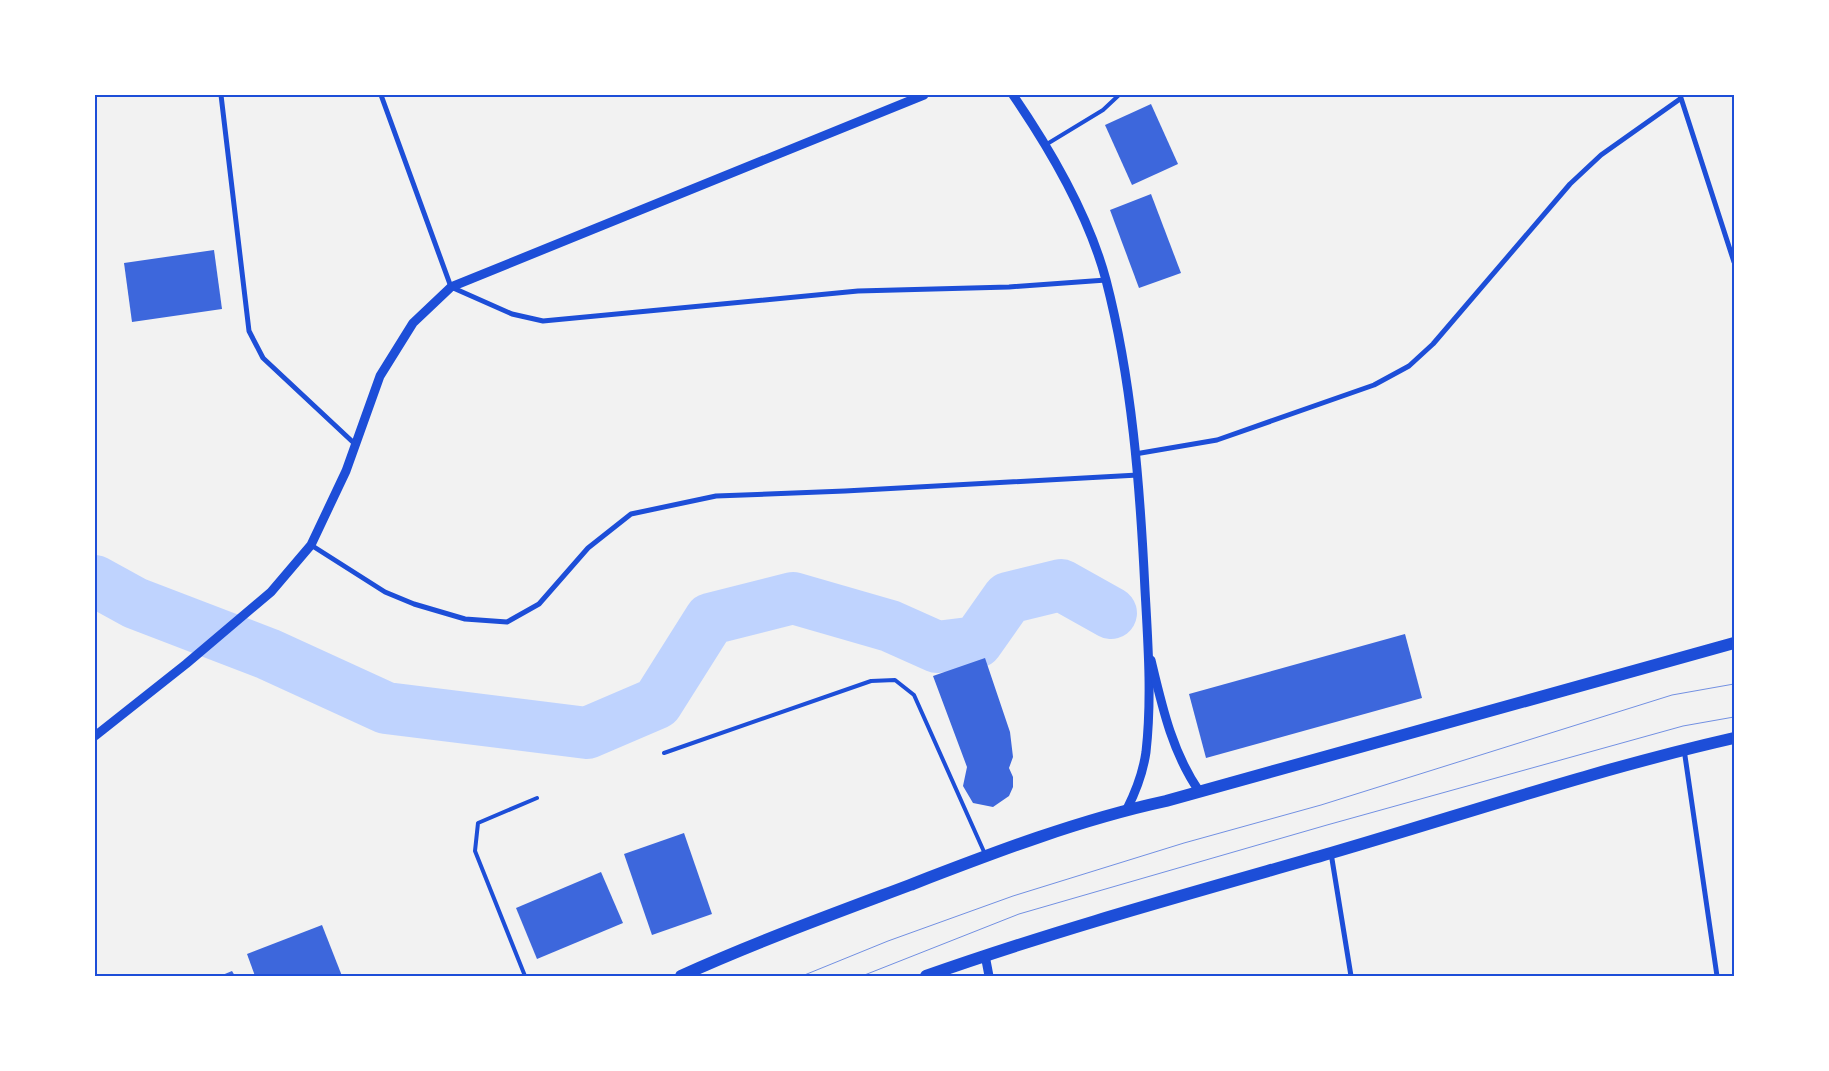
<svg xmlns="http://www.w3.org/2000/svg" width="1829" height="1071" font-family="Karla,sans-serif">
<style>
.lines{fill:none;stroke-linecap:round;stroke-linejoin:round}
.river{stroke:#bfd3fe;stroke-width:52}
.building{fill:#3d67dc}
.service{stroke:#1d4ed8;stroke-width:4}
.minor{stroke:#1d4ed8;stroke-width:5}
.tertiary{stroke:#1d4ed8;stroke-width:9}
.primary{stroke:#1d4ed8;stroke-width:12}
.tram{stroke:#7290e2;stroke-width:1}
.neatline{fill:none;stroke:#1d4ed8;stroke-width:2}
</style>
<rect width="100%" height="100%" fill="#f2f2f2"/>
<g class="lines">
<path class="river" d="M95 581 135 603 268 654 386 708 587 733 657 703 710 619 793 598 890 626 937 647 977 642 1008 598 1061 585 1111 613"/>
</g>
<g class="building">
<path d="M1151 104 1178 164 1132 185 1105 125Z"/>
<path d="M1151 194 1181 273 1139 288 1110 210Z"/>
<path d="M214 250 222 309 132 322 124 263Z"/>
<path d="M1405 634 1422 698 1206 758 1189 694Z"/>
<path d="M985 658 1010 732 1013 757 1009 768 1013 777V787L1009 796 993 807 973 803 963 786 967 767 933 676Z"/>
<path d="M684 833 712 914 652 935 624 854Z"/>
<path d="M601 872 623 923 537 959 516 908Z"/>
<path d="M322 925 342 976H255L247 954Z"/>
<path d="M232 971 235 976H220Z"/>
</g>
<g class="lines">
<g class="service">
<path d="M1047 144 1103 110 1119 95"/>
<path d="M664 753 871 681 895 680 914 695 985 854"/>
<path d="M525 976 475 851 478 823 537 798"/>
</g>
<g class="minor">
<path d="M221 95 249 331 263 358 356 445"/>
<path d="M381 95 451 287 512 314 543 321 858 291 1009 287 1106 280"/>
<path d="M1680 95 1734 262"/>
<path d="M1135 454 1217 440 1374 385 1409 366 1433 344 1570 184 1601 155 1680 99"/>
<path d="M311 545 385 592 414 604 465 619 507 622 539 604 588 548 631 514 716 496 845 491 1138 475"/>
<path d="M1684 749 1717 976"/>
<path d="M1331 853 1351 976"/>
</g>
<g class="tertiary">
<path d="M1013 95C1050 149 1089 216 1106 280 1132 380 1140 486 1145 590 1148 643 1152 699 1146 752 1143 773 1136 791 1127 809"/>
<path d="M1151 660C1162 706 1172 752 1199 791"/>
<path d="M95 736 186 664 271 592 311 545 346 471 380 376 413 323 451 287 924 95"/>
<path d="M985 955 989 976"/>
</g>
<g class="primary">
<path d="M681 976C756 942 833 914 910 885 993 853 1078 820 1166 801L1734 643"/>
<path d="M926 976C1059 929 1195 892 1331 853 1465 814 1597 769 1734 738"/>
</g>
<g class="tram">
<path d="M802 976 888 941 1013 896 1184 843 1321 805 1672 695 1734 684"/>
<path d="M862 976 1019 914 1327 825 1683 726 1734 717"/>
</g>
</g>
<rect width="1829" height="1071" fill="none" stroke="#ffffff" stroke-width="192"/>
<rect x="96" y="96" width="1637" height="879" class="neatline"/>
</svg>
